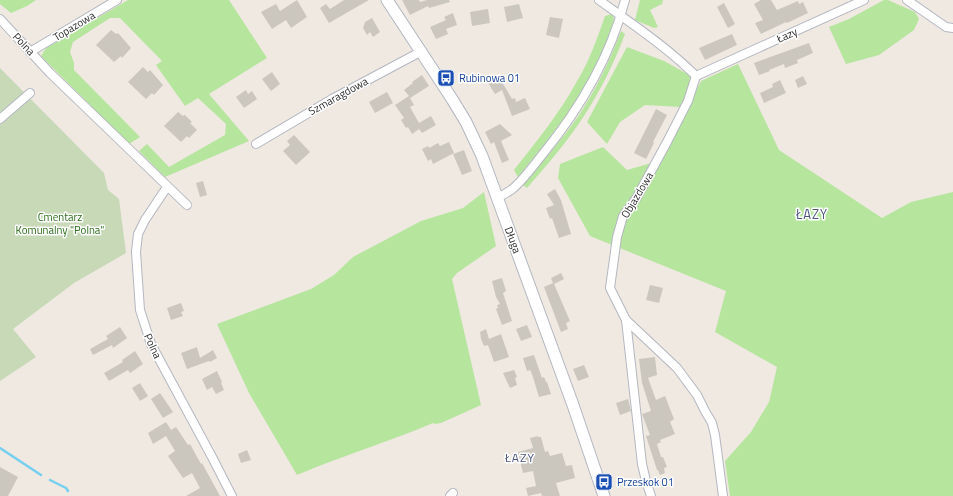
<svg xmlns="http://www.w3.org/2000/svg" width="953" height="496" font-family="'Titillium Web',sans-serif">
<style>
.green{fill:#b6e59e}
.cemetery{fill:#c8d9b8}
.lines{fill:none;stroke-linecap:round;stroke-linejoin:round}
.stream{stroke:#75cff0;stroke-width:2.5}
.building{fill:#cbc7bf}
.street-casing{stroke:#b4b7c1;stroke-width:10}
.secondary-casing{stroke:#b4b7c1;stroke-width:13}
.street{stroke:#fff;stroke-width:8}
.secondary{stroke:#fff;stroke-width:11}
.labels{text-anchor:middle;stroke-width:3;stroke-linejoin:round;paint-order:stroke}
.street-label{font-size:11px;fill:#2e2e2e;stroke:#fff}
.transit-label{font-size:11px;fill:#164399;stroke:#fff;text-anchor:start}
.park-label{font-size:11px;fill:#2c6e1b;stroke:#fff}
.neighbourhood-label{font-size:12px;letter-spacing:1px;fill:#4d5680;stroke:#fff}
.quarter-label{font-size:13px;letter-spacing:1px;fill:#4d5680;stroke:#fff}
</style>
<rect width="100%" height="100%" fill="#efe9e1"/>
<g class="green">
<path d="M0 0H36L27 6 11 13 0 4Z"/>
<path d="M128 0H229L267 58 209 94 249 141 165 177 139 151 147 144 169 167 225 135 226 124 198 98 185 106 156 65 162 61 120 18H110L73 42 70 52 74 63V70L140 137 129 144 41 56 46 48Z"/>
<path d="M640 0H663L662 4 650 10 658 27 654 28 635 20Z"/>
<path d="M884 0H888L915 12 919 19 914 30 879 55 846 64 829 27 849 19Z"/>
<path d="M612 14 614 19C597 80 557 129 518 177L514 170C536 142 559 114 576 83 589 62 597 39 605 16Z"/>
<path d="M621 31 625 34C614 63 601 90 584 116 567 142 547 165 527 188L523 185C542 162 562 140 579 115 596 89 610 60 621 31Z"/>
<path d="M627 47 664 61 691 76 688 89 680 107 645 105 620 122 607 144 587 122Z"/>
<path d="M738 64 779 150 882 218 911 202 953 192V496H730L725 461 751 432 769 402 777 367 715 332 726 291 590 236 558 178 560 164 603 147 627 170 662 160 701 81Z"/>
<path d="M484 192 496 246 457 273 452 279 481 405 441 423 435 424 433 423C388 442 342 456 297 475L249 393 217 324 311 289 334 275 353 257 421 221 463 208Z"/>
</g>
<path class="cemetery" d="M0 68 104 173 108 190 119 199 126 253 74 283 13 329 36 357 0 381Z"/>
<g class="lines">
<g class="stream">
<path d="M0 448 41 475"/>
<path d="M50 480 66 488 68 491"/>
</g>
</g>
<g class="building">
<path d="M297 0 307 17 291 28 286 20 272 29 261 12 276 4 280 11Z"/>
<path d="M344 0H369L329 23 320 8 326 4 330 9Z"/>
<path d="M402 0H419L420 2 427 0H449L450 2 429 8 428 6 410 15Z"/>
<path d="M761 0H771L777 10 798 1 799 4 803 2 808 13 787 23 786 22 761 34 755 23 763 20 754 4Z"/>
<path d="M724 3 735 24 728 28 717 7Z"/>
<path d="M519 4 523 18 507 22 504 7Z"/>
<path d="M488 9 490 23 472 26 470 12Z"/>
<path d="M453 13 457 25 446 29 448 34 436 39 430 27 446 20 444 17Z"/>
<path d="M550 17 563 19 559 38 546 35Z"/>
<path d="M372 18 380 32 373 37 370 32 367 35 363 28 365 22Z"/>
<path d="M111 30 116 34 118 33 131 48 122 58 121 56 114 62 96 45Z"/>
<path d="M732 34 737 45 705 60 699 48Z"/>
<path d="M809 43 813 53 797 60 798 63 785 68 784 64 769 70 770 71 759 75 754 63Z"/>
<path d="M143 67 148 72 150 70 163 85 154 95 152 93 146 99 128 82Z"/>
<path d="M272 72 280 84 271 91 262 79Z"/>
<path d="M422 75 429 86 410 98 414 105 410 107 419 123 431 116 436 125 422 133 419 129 412 134 408 127 406 128 401 120 404 118 395 105 409 96 404 90 413 83 412 82Z"/>
<path d="M803 76 807 84 798 88 795 80Z"/>
<path d="M499 77 512 99 515 98 516 102 525 98 530 109 512 116 502 90 495 94 488 83Z"/>
<path d="M780 80 786 93 764 103 760 93 773 87 772 84Z"/>
<path d="M246 90 248 94 252 91 257 99 244 108 236 97Z"/>
<path d="M387 92 393 103 375 113 369 102Z"/>
<path d="M656 109 667 115 653 142 654 143 646 159 634 153Z"/>
<path d="M178 112 183 116 185 115 192 122 190 123 197 130 189 138 187 136 181 142 164 126Z"/>
<path d="M500 124 512 135 501 141 509 160 502 163 494 142 491 144 485 132Z"/>
<path d="M294 135 310 152 296 165 283 151 290 145 287 141Z"/>
<path d="M449 142 454 153 433 164 431 159 428 161 422 149 428 146 429 148 438 143 440 146Z"/>
<path d="M464 150 472 171 462 175 453 154Z"/>
<path d="M203 181 207 195 200 197 196 183Z"/>
<path d="M555 189 561 200 571 234 559 238 552 218 550 219 546 208 554 205 547 194Z"/>
<path d="M561 273 564 279 554 284 570 321 566 323 568 329 561 332 544 287 553 283 551 278Z"/>
<path d="M502 278 506 291 503 293 512 321 502 325 496 309 498 308 497 305 500 304 496 297 492 281Z"/>
<path d="M650 285 663 288 659 303 646 300Z"/>
<path d="M181 303 184 311 181 312 183 316 171 320 167 308Z"/>
<path d="M527 325 532 337 521 341 516 329Z"/>
<path d="M120 327 127 338 113 348 112 345 93 355 90 349 108 339 106 336Z"/>
<path d="M486 329 489 339 501 334 509 357 494 362 488 345 484 346 481 339 480 332Z"/>
<path d="M197 347 200 358 213 350 217 358 210 362 209 361 187 369 181 353Z"/>
<path d="M135 351 143 364 130 373 128 370 109 381 104 373 123 362 122 360Z"/>
<path d="M534 355 542 378 544 377 546 382H547L551 394 539 397 532 374 530 370 527 371 523 358Z"/>
<path d="M655 357 657 375 648 378 656 400 665 396 674 419 670 422 675 434 660 440 661 442 657 444 661 457H663L667 467 664 468 665 473 660 475 658 470H657L646 436 650 435 642 414 651 411 642 383 639 359Z"/>
<path d="M584 365 589 377 578 381 573 369Z"/>
<path d="M514 370 517 377 515 378 517 385 510 388 503 373Z"/>
<path d="M217 371 222 382 221 383 224 390 216 394 212 387 207 390 202 379Z"/>
<path d="M140 383 148 396 140 401 132 388Z"/>
<path d="M160 393 173 412 163 418 151 399Z"/>
<path d="M628 399 631 411 620 415 616 403Z"/>
<path d="M166 422 171 430 176 427 188 445 190 444 201 464 202 463 220 496H186L200 488 192 473 183 478 168 456 175 451 166 436 153 444 148 433Z"/>
<path d="M538 436V437H541L545 452 548 451 550 456 562 453 566 466 572 465 575 478 556 483 560 496H542L541 493 528 496 526 488 536 486 533 471 523 473 518 452 533 448 530 438Z"/>
<path d="M247 450 251 460 241 463 238 454Z"/>
<path d="M0 467 18 477 8 496H0Z"/>
</g>
<g class="lines">
<defs>
<g id="street">
<path d="M599 0C632 24 667 47 696 76L864 0"/>
<path d="M907 0 946 27 953 28"/>
<path d="M0 19 50 73 187 205"/>
<path d="M30 52 117 0"/>
<path d="M696 76 688 101 667 142 637 197 623 216 617 237 610 288 626 320 677 368 697 395 705 411 712 423 715 435 723 496"/>
<path d="M0 119 30 93"/>
<path d="M256 144 332 99 422 51"/>
<path d="M167 187 145 220 138 234 136 252 140 310 151 344 212 457 232 496"/>
<path d="M498 198C502 195 507 193 511 190 522 182 533 166 542 155 579 110 610 58 625 0"/>
<path d="M626 320 642 464 646 481 651 496"/>
<path d="M450 496 453 493"/>
</g>
<path id="secondary" d="M387 0 452 99 466 122 482 156 573 405 604 496"/>
</defs>
<use href="#street" class="street-casing"/>
<use href="#secondary" class="secondary-casing"/>
<use href="#street" class="street"/>
<use href="#secondary" class="secondary"/>
</g>
<defs>
<symbol id="bus-square" viewBox="-11 -11 22 22"><rect x="-9" y="-9" width="18" height="18" rx="4" fill="#1a4fb4" stroke="#fff"/><path d="M-5-6H5V4H4V6H2V4H-2V6H-4V4H-5ZM-3.5-4V0h7V-4ZM-3.5 1.2v1.5H-2V1.2ZM2 1.2v1.5H3.5V1.2Z" fill="#fff"/></symbol>
</defs>
<g fill-rule="evenodd">
<use href="#bus-square" x="436" y="68" width="20" height="20"/>
<use href="#bus-square" x="594" y="472" width="20" height="20"/>
</g>
<g class="labels">
<g class="street-label">
<text transform="translate(74 26) rotate(-31)" y="4">Topazowa</text>
<text transform="translate(787 35) rotate(-25)" y="4">Łazy</text>
<text transform="translate(24 44) rotate(47)" y="4">Polna</text>
<text transform="translate(338 96) rotate(-29)" y="4">Szmaragdowa</text>
<text transform="translate(637 195) rotate(-59)" y="4">Objazdowa</text>
<text transform="translate(513 240) rotate(70)" y="4">Długa</text>
<text transform="translate(153 346) rotate(65)" y="4">Polna</text>
</g>
<g class="transit-label">
<text x="459" y="82">Rubinowa 01</text>
<text x="617" y="486">Przeskok 01</text>
</g>
<g class="park-label">
<text x="60" y="221">Cmentarz<tspan x="60" dy="13">Komunalny "Polna"</tspan></text>
</g>
<g class="neighbourhood-label">
<text x="520" y="462">ŁAZY</text>
</g>
<g class="quarter-label">
<text x="812" y="219">ŁAZY</text>
</g>
</g>
</svg>
